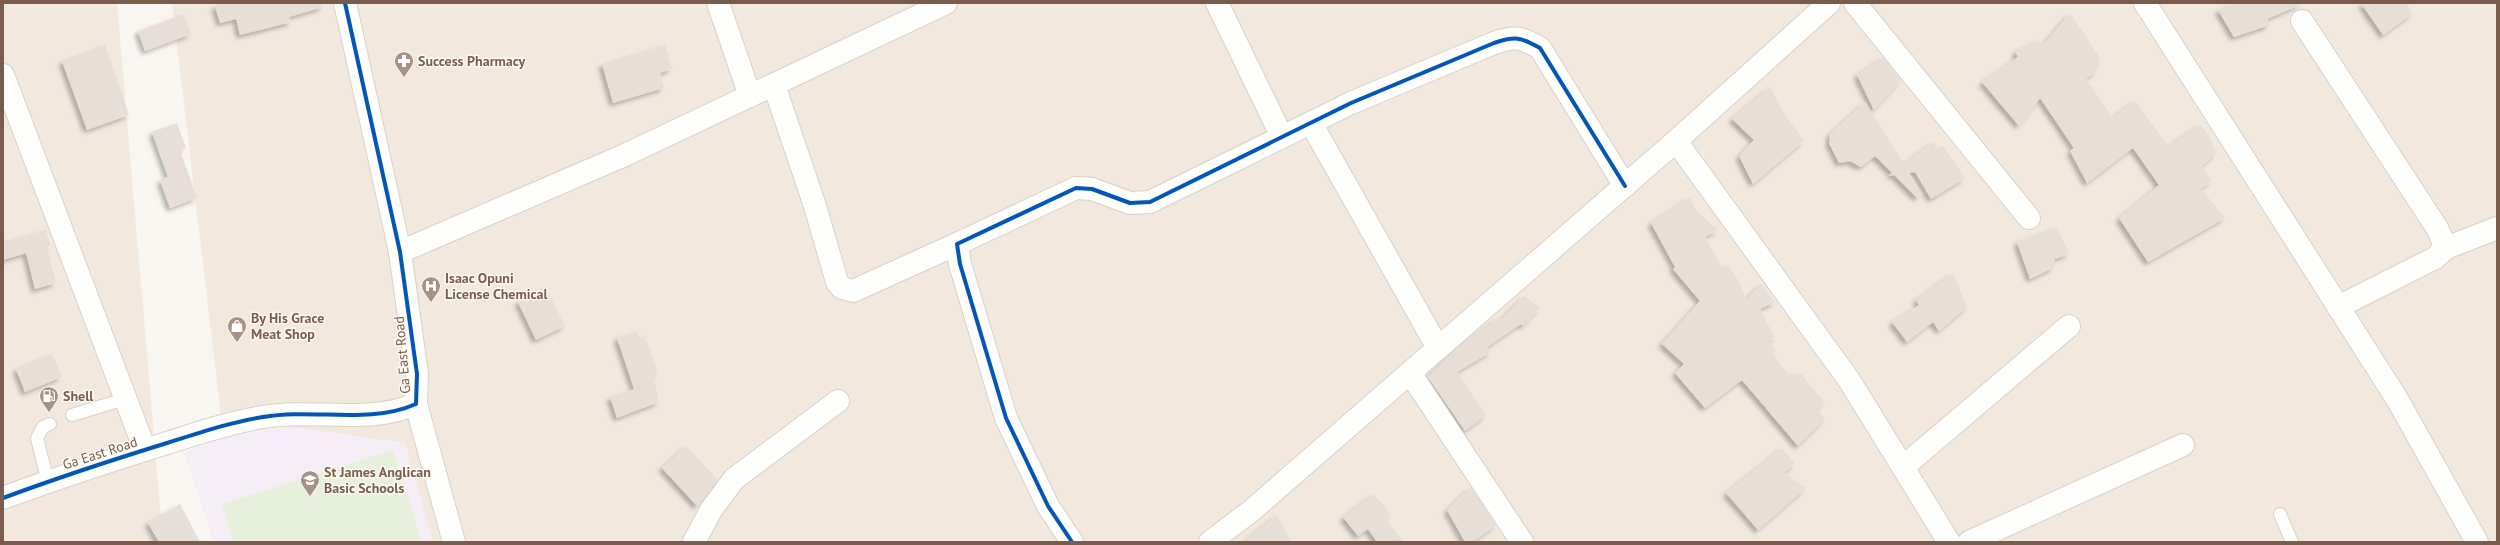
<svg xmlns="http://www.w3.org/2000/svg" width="2500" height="545" font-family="'PT Sans',sans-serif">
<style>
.residential{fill:#f2e8de}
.education{fill:#f6eef6}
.green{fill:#e7f0db}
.building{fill:#e6ded7;filter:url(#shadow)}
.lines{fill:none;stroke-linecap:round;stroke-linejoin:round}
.service-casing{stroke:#d7d1cb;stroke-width:14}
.minor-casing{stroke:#d7d1cb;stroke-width:24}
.tertiary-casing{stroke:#d7d1cb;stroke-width:24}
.service{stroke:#fefefd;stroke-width:12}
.minor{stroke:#fefefd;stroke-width:22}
.tertiary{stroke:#fefefd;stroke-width:22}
.cycleway-casing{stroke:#fffaf3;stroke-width:6}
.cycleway{stroke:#0057b8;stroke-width:4}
.labels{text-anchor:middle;stroke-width:3;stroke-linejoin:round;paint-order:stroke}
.poi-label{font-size:14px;font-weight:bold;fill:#7a5c4d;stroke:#fffaf3;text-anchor:start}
.street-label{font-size:14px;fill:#7a5c4d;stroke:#fffaf3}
</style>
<defs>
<filter id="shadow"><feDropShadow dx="-3.5" dy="3.5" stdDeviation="2" flood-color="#0004"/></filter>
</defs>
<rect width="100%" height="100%" fill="#f9f5f0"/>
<g class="residential">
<path d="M3 3H117L163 542H3Z"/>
<path d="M172 3H2497V542H236Z"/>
</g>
<path class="education" d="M266 423 405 443 433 542H214L184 453Z"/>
<path class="green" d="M393 450 422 542H233L222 504Z"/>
<g class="building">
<path d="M226 3H323V7L289 17 291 22 240 35 236 19 220 23 215 6Z"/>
<path d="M2235 3H2304L2267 19 2270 25 2234 37 2218 10Z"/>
<path d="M2361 3H2406L2412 14 2383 35Z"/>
<path d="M2070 13 2100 58 2095 72 2086 79 2113 118 2135 100 2168 147 2200 124 2209 136 2216 153 2202 166 2211 181 2201 189 2225 218 2148 262 2119 218 2159 185 2133 148 2087 183 2070 151 2074 148 2040 98 2019 126 1982 82 2018 57 2015 51 2038 40 2045 43Z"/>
<path d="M184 14 191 34 145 51 138 31Z"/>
<path d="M105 45 129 115 87 130 62 61Z"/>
<path d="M665 45 672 69 660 73 664 88 613 103 602 64Z"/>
<path d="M1883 57 1901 80 1874 110 1857 75Z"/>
<path d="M1770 87 1785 115 1804 141 1753 184 1739 156 1754 140 1732 119Z"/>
<path d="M1865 102 1904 164 1934 141 1936 150 1943 146 1965 178 1931 199 1915 172 1909 173 1922 194 1917 198 1894 175 1888 176 1892 173 1875 156 1861 167 1850 161 1839 163 1829 143 1830 134Z"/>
<path d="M177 123 186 148 180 150 197 198 170 208 160 180 168 177 152 132Z"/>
<path d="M1690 197 1696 211 1718 230 1705 237 1722 268 1728 265 1740 283 1746 300 1761 284 1775 302 1760 309 1775 338 1769 341 1776 350 1771 352 1788 374H1801L1824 402 1818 409 1825 419 1798 446 1742 380 1705 408 1675 373 1684 364 1662 344 1700 301 1673 269 1675 267 1651 223Z"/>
<path d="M2057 227 2069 254 2055 259 2053 268 2030 279 2017 242Z"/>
<path d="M46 230 50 246 47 247 56 283 35 289 26 253 3 260V242Z"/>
<path d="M1953 273 1967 307 1939 331 1933 322 1907 342 1892 322 1919 305 1916 300Z"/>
<path d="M546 288 565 326 536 340 518 302Z"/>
<path d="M1524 296 1540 307 1523 326 1521 324 1487 347 1491 352 1457 372 1486 415 1465 431 1428 377 1450 355 1498 318 1501 320Z"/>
<path d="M637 331 640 338 645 336 658 373 653 375 659 402 617 418 610 397 634 389 617 338Z"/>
<path d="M52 354 62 377 25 392 16 369Z"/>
<path d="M686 446 718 480 697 506 662 468Z"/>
<path d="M1782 448 1795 464 1784 473 1806 488 1758 530 1726 493Z"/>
<path d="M1471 487 1496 525 1473 542H1465L1447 510Z"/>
<path d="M1374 494 1391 515 1386 519 1403 542H1377L1368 529 1358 536 1343 517Z"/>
<path d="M180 504 200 542H159L148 523Z"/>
<path d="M1277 515 1291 542H1244Z"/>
</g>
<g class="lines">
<defs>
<g id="service">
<path d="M72 415 125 399"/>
<path d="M48 482 37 438 43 427 50 424"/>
<path d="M2280 514 2292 542"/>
</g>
<g id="minor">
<path d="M718 3 750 96"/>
<path d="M1217 3 1282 137"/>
<path d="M1855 3 2029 218"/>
<path d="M2145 3 2397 399 2477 542"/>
<path d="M2302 21 2437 228 2446 248 2435 258 2338 307"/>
<path d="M3 75 145 450"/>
<path d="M774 85 815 206 837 282 842 288 853 291 957 244"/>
<path d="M1311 123 1438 348"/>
<path d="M1676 141 1849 380 1949 542"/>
<path d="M2446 248 2497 228"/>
<path d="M400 252 625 155 946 3"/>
<path d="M1410 373 1522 542"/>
<path d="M416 404 454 542"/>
<path d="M1903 467 2069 326"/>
<path d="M694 542 711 510 734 479 838 401"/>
<path d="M1072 542 1048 506 1006 418 960 264 957 244 1076 188 1092 189 1130 203 1150 202 1351 103 1494 43C1515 36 1521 37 1540 48L1625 186"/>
<path d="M1210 542 1251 511 1676 141 1829 3"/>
<path d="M1969 542 2183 445"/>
</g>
<path id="tertiary" d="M3 498C57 478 112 460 167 443 199 433 231 422 263 417 314 408 368 425 416 404L417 374 400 252 345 3"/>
</defs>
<use href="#service" class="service-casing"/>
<use href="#minor" class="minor-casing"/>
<use href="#tertiary" class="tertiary-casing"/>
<use href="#service" class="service"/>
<use href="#minor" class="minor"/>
<use href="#tertiary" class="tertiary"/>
<defs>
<g id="cycleway">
<path d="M3 498C57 478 112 460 167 443 199 433 231 422 263 417 314 408 368 425 416 404L417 374 400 252 345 3"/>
<path d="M1072 542 1048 506 1006 418 960 264 957 244 1076 188 1092 189 1130 203 1150 202 1351 103 1494 43C1515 36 1521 37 1540 48L1625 186"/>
</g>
</defs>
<use href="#cycleway" class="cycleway-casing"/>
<use href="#cycleway" class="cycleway"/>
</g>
<defs>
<symbol id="pharmacy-pin" viewBox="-11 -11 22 30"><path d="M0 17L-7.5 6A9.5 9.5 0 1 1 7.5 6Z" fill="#a69286" stroke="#fffaf3"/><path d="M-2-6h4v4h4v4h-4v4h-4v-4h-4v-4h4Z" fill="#fff"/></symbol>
<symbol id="hospital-pin" viewBox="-11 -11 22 30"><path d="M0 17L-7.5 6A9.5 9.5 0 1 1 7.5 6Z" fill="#a69286" stroke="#fffaf3"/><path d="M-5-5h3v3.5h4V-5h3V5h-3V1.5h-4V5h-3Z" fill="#fff"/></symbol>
<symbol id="shop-pin" viewBox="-11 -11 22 30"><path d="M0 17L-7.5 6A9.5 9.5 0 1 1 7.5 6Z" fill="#a69286" stroke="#fffaf3"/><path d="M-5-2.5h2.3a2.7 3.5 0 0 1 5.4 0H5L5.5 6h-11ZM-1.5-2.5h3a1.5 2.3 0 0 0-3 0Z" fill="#fff"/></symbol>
<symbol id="fuel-pin" viewBox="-11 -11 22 30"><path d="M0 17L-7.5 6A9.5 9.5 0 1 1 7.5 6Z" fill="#a69286" stroke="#fffaf3"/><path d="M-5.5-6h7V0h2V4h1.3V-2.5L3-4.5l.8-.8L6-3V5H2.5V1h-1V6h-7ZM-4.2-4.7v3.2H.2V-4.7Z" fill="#fff"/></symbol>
<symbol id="school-pin" viewBox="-11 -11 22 30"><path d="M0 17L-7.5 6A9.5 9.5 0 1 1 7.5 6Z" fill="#a69286" stroke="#fffaf3"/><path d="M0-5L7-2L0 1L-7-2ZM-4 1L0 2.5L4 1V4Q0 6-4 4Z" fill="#fff"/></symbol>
</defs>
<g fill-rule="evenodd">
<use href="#pharmacy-pin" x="393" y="50" width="22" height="30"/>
<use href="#hospital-pin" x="420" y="275" width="22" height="30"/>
<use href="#shop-pin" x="226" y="315" width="22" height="30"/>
<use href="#fuel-pin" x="38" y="385" width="22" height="30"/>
<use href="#school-pin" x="299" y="469" width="22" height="30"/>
</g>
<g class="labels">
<g class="poi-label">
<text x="418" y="66">Success Pharmacy</text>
<text x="445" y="283">Isaac Opuni<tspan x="445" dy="16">License Chemical</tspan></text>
<text x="251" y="323">By His Grace<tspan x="251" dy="16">Meat Shop</tspan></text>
<text x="63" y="401">Shell</text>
<text x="324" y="477">St James Anglican<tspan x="324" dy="16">Basic Schools</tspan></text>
</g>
<g class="street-label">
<text transform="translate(402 355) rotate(-95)" y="5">Ga East Road</text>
<text transform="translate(100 453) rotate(-18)" y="5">Ga East Road</text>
</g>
</g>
<rect width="2500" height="545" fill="none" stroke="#7a5c4d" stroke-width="8"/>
</svg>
